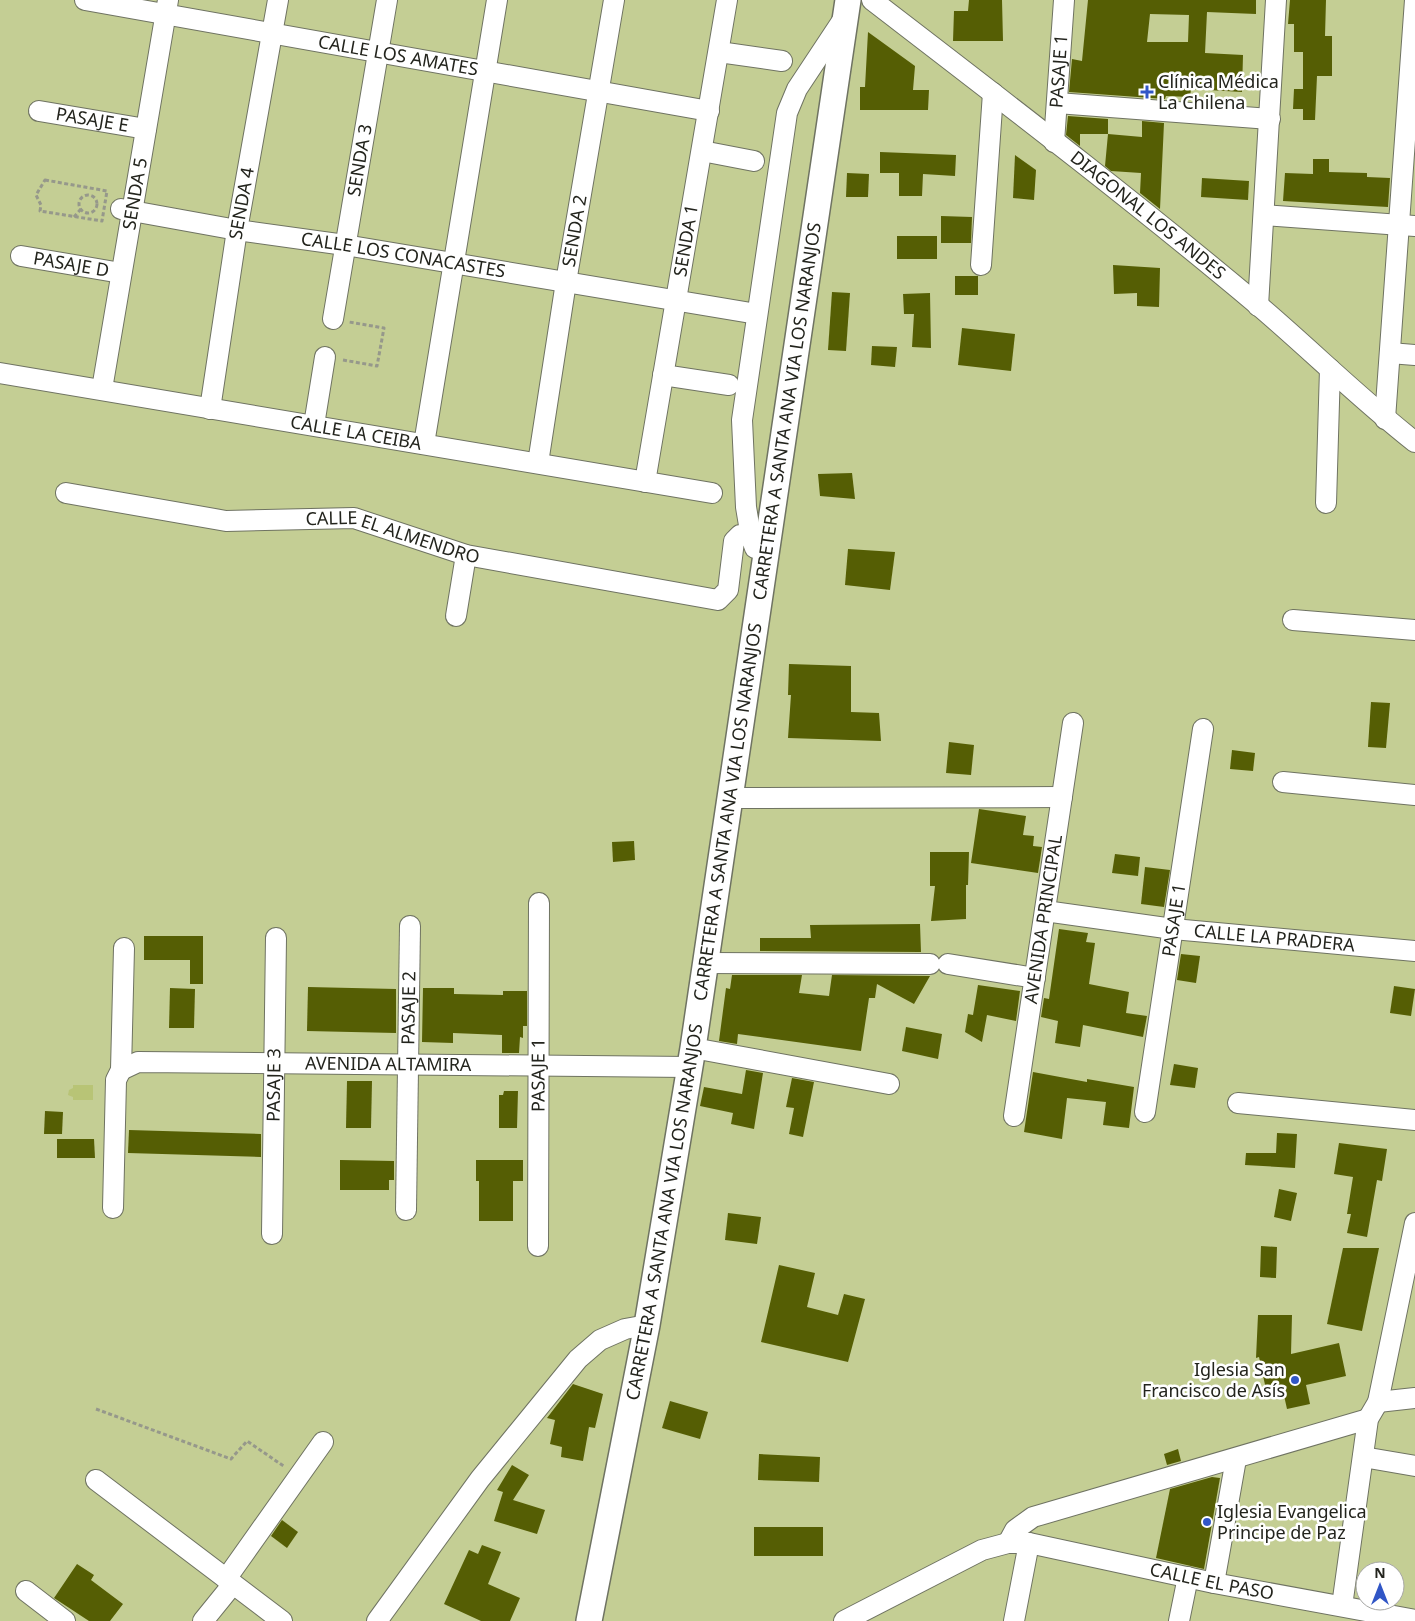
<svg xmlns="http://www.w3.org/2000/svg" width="1415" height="1621" font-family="'Noto Sans',sans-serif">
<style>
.green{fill:#c4ce94;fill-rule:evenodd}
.water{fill:#b8c476}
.building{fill:#555e04;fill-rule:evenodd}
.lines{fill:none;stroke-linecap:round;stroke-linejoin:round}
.minor-casing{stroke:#6f7362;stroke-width:22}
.major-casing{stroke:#6f7362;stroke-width:28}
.path{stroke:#96988b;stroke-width:3;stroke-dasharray:4 2.5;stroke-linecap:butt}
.minor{stroke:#fff;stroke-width:20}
.major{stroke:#fff;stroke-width:25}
.poi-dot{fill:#3156c6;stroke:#fff;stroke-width:2}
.labels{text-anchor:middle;stroke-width:5;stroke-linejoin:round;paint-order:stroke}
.street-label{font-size:18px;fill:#23241d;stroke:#fff}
.poi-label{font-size:18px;fill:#23241d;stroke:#fff;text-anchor:start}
</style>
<rect width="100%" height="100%" fill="#ecf0de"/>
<path class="green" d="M0 0H1415V1621H0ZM1365 1571H1395V1601H1365Z"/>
<path class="water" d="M73 1085H93V1100H73V1097L68 1095 69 1090 73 1088Z"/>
<g class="building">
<path d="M969 0H1002L1003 41H953L954 11H968Z"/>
<path d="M1088 0H1256V14L1207 12 1205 53 1243 55 1242 92 1191 89 1190 97 1166 96 1165 99 1069 92 1072 59 1082 61ZM1150 14 1189 15 1188 42H1147Z"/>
<path d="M1290 0H1326L1325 36H1332V76H1317L1315 120H1303V109H1293L1294 89H1303V52H1294V24H1288Z"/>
<path d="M868 32 915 66 913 90H929L928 110H860V87H865Z"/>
<path d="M1068 116 1108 119V134H1080V146L1066 135Z"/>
<path d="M1142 121 1164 123 1160 209 1140 193 1141 173 1111 171 1105 166 1108 134 1142 137Z"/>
<path d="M880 152 956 155 955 176 923 174 922 196H899V173H880Z"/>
<path d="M1015 155 1036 170 1034 200 1013 198Z"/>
<path d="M1313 159H1329V172L1367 173V177L1390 178 1388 207 1283 201 1285 173 1313 174Z"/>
<path d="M847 173 869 174 868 197H846Z"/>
<path d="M1202 178 1249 181 1248 200 1201 197Z"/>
<path d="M941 216 972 217 971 243H941Z"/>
<rect x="897" y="236" width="40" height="23"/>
<path d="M1113 265 1160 268 1159 307 1137 306V293L1114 294Z"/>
<rect x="955" y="276" width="23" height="19"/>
<path d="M832 292 850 293 846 351 828 350Z"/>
<path d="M930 293 931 348 912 347 914 314H904L903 294Z"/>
<path d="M962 328 1015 334 1011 371 958 365Z"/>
<path d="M872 346 897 347 895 367 871 365Z"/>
<path d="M852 473 855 499 820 496 818 474Z"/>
<path d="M848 549 895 552 890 590 845 585Z"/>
<path d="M789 664 851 666V712L879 713 881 741 788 738 791 695H788Z"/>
<path d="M1371 702 1390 703 1386 748 1368 747Z"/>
<path d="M949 742 974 745 971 775 946 773Z"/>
<path d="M1232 750 1255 753 1253 771 1230 769Z"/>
<path d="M979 809 1026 816 1023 835 1034 836 1033 846 1042 847 1038 873 971 863Z"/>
<path d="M634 841 635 860 613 862 612 842Z"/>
<path d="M930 852H969L968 885H966V919L931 921 935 886H930Z"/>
<path d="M1115 854 1140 857 1138 876 1112 873Z"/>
<path d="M1145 867 1170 870 1164 907 1141 904Z"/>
<path d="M920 924 921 952 760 951V938H811L810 925Z"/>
<path d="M1059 929 1088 933 1086 942 1095 943 1089 984 1129 992 1126 1013 1147 1016 1143 1037 1083 1025 1080 1047 1055 1043 1058 1021 1041 1017 1044 998 1049 999Z"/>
<path d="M144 936H203V984H190V960H144Z"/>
<path d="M1181 954 1200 956 1196 983 1177 980Z"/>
<path d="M732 975H802L799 993 829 996 832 975 930 976 914 1004 877 984 875 998H869L861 1051 738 1034 737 1044 719 1041 726 988 730 989Z"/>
<path d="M978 985 1020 991 1016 1021 987 1015 982 1042 965 1032 968 1014 973 1015Z"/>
<path d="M1394 986 1415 989 1411 1016 1390 1013Z"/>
<path d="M308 987 396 989V1033L307 1031Z"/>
<path d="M170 988 195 989 194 1028H169Z"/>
<path d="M423 988H454V994L503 995V991H527V1026H523V1038L520 1037 519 1053H502V1035L453 1033V1043L422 1042Z"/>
<path d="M906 1027 942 1034 938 1059 902 1051Z"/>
<path d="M1174 1064 1198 1068 1195 1088 1170 1085Z"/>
<path d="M746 1070 763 1073 754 1129 731 1124 733 1113 700 1106 704 1087 742 1094Z"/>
<path d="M1033 1072 1087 1082V1079L1134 1087 1129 1128 1103 1125 1106 1102 1067 1098 1062 1139 1024 1132Z"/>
<path d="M792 1078 814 1082 803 1137 789 1134 794 1108 786 1107Z"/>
<path d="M347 1081H372L371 1128H346Z"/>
<path d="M504 1091H518L517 1128H499V1095H503Z"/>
<path d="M45 1111 63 1112 62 1134H44Z"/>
<path d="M129 1130 261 1134V1157L128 1153Z"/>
<path d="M1277 1133 1297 1134 1295 1168 1245 1165 1246 1153H1276Z"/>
<path d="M57 1139H94L95 1158H57Z"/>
<path d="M1339 1143 1387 1149 1382 1181 1377 1180 1367 1237 1347 1233 1351 1214H1347L1353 1177 1334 1174Z"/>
<path d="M340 1160 394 1161V1180H389V1190H340Z"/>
<path d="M476 1160H523V1181H513V1221H479V1181H476Z"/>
<path d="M1279 1189 1297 1193 1291 1221 1274 1217Z"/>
<path d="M728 1213 761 1217 757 1244 725 1240Z"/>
<path d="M1261 1246 1277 1247 1276 1278 1260 1277Z"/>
<path d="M1343 1248H1379L1362 1331 1327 1324Z"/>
<path d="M779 1265 815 1273 807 1307 838 1315 844 1294 865 1299 848 1362 761 1342Z"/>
<path d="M1258 1315H1292L1291 1354 1339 1343 1346 1376 1306 1385 1310 1404 1287 1409 1283 1391 1267 1394 1259 1357 1256 1358Z"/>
<path d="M573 1384 603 1394 595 1428 589 1427 583 1461 561 1457 562 1447 550 1444 555 1420 547 1418Z"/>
<path d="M670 1401 708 1412 700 1439 662 1428Z"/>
<path d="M1178 1449 1181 1461 1167 1465 1164 1454Z"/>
<path d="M759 1454 820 1457 819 1482 758 1480Z"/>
<path d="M512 1465 529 1475 513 1500 545 1510 537 1534 494 1521 503 1492 497 1490Z"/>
<path d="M1212 1477 1220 1478 1204 1569 1156 1558 1170 1489Z"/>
<path d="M282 1520 298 1532 287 1548 271 1536Z"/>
<rect x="754" y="1527" width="69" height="29"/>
<path d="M482 1545 501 1552 488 1584 520 1598 510 1621H481L444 1604 469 1550 478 1554Z"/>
<path d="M77 1564 94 1575 91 1580 123 1604 110 1621H89L54 1598Z"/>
</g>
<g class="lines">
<defs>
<g id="minor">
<path id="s1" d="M85 0 709 111"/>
<path id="s2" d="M872 0C1002 100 1133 200 1258 305 1311 350 1360 399 1415 442"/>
<path d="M719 52 782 61"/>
<path d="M1057 103 1270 119"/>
<path id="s3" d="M39 111 146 129"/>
<path id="s4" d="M1054 142 1064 0"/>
<path d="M702 151 754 161"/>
<path id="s5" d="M121 209 237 230 345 245 757 314"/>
<path d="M1264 215 1415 226"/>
<path id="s6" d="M21 256 121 273"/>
<path d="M981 265 993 93"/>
<path d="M1258 306 1276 0"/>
<path id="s7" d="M333 319 387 0"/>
<path d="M1390 353 1415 355"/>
<path id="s8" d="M0 373 712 493"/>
<path d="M663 375 729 385"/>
<path id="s9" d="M102 389 168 0"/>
<path id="s10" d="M210 409 237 230 278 0"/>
<path d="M1385 419 1415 0"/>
<path d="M314 425 325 357"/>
<path d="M424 444 497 0"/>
<path id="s11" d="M538 463 566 282 614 0"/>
<path id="s12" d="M645 482 727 0"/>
<path id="s13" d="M66 493 226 521 354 518 466 555 718 600 728 590 734 541 740 535 751 537"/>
<path d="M1326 503 1330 369"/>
<path d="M755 548 751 537 746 507 742 420 787 113 797 89 844 18"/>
<path d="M456 616 466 555"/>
<path d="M1293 620 1415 630"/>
<path d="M1283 782 1415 795"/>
<path d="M729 798 1062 797"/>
<path id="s14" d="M1045 911 1173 929 1415 951"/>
<path d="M705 963 930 964"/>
<path d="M948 964 1035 978"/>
<path d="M693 1048 889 1084"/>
<path id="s15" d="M121 1070 138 1062 689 1067"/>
<path d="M1238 1103 1415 1120"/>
<path id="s16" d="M1145 1112 1203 729"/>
<path id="s17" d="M1014 1116 1073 723"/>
<path d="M113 1208 116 1080 121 1070 124 948"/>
<path id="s18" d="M406 1210 410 926"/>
<path id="s19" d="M272 1234 276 938"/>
<path id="s20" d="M538 1246 539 903"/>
<path d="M1378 1402 1415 1398"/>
<path d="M1363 1457 1415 1466"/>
<path d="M96 1480 282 1621"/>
<path d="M1008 1543 1015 1530 1033 1517 1368 1419"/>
<path d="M226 1579 323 1442"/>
<path d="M1214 1583 1236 1459"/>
<path d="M26 1591 65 1621"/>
<path d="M1342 1606 1368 1419 1378 1402 1415 1223"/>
<path d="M203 1621 233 1584"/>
<path d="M377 1621 480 1479 578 1359 600 1340 625 1329 647 1325"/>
<path id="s21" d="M844 1621 982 1550 1008 1543H1029L1214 1583 1415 1620"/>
<path d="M1014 1621 1029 1543"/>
<path d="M1179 1621 1188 1577"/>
</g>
<g id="major">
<path id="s22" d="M589 1621 647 1325 693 1048 848 0"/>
</g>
</defs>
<use href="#minor" class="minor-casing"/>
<use href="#major" class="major-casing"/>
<g class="path">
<path d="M45 180 107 191 102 221 40 211 41 205 36 195Z"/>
<circle cx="88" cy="204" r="9"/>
<path d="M74 217 81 209"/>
<path d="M343 360 377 366 384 328 349 322"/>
<path d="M96 1409 231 1459 247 1441 285 1467"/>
</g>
<use href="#minor" class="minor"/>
<use href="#major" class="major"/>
</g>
<g class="poi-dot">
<path d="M1144.5 84.5h5v5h5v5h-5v5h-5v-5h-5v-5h5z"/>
<circle cx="1295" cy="1380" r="5"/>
<circle cx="1207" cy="1522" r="5"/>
</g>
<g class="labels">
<g class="street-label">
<text dy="6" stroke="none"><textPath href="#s1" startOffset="318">CALLE LOS AMATES</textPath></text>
<text dy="6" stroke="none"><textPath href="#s4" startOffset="71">PASAJE 1</textPath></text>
<text dy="6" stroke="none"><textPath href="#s3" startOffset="54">PASAJE E</textPath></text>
<text dy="6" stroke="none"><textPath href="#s7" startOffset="161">SENDA 3</textPath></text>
<text dy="6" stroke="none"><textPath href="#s9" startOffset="198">SENDA 5</textPath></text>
<text dy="6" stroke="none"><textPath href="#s10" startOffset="208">SENDA 4</textPath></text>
<text dy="6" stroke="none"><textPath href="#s2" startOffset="350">DIAGONAL LOS ANDES</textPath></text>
<text dy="6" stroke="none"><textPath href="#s11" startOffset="235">SENDA 2</textPath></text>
<text dy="6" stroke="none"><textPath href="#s12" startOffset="245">SENDA 1</textPath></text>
<text dy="6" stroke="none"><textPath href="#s5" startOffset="286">CALLE LOS CONACASTES</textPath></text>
<text dy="6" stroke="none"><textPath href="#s6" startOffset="51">PASAJE D</textPath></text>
<text dy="6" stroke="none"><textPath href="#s22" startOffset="1226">CARRETERA A SANTA ANA VIA LOS NARANJOS</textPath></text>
<text dy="6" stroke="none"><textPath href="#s8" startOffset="361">CALLE LA CEIBA</textPath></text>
<text dy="6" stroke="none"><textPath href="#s13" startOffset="332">CALLE EL ALMENDRO</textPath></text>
<text dy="6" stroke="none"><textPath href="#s22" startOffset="821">CARRETERA A SANTA ANA VIA LOS NARANJOS</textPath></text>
<text dy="6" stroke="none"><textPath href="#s17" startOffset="199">AVENIDA PRINCIPAL</textPath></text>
<text dy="6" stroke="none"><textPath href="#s16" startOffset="194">PASAJE 1</textPath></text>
<text dy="6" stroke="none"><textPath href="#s14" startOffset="231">CALLE LA PRADERA</textPath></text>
<text dy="6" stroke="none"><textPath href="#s18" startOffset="202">PASAJE 2</textPath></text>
<text dy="6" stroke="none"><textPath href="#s15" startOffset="269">AVENIDA ALTAMIRA</textPath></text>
<text dy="6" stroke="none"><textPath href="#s20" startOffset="171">PASAJE 1</textPath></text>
<text dy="6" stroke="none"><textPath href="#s19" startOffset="149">PASAJE 3</textPath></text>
<text dy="6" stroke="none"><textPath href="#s22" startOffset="416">CARRETERA A SANTA ANA VIA LOS NARANJOS</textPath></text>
<text dy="6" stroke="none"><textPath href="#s21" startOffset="390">CALLE EL PASO</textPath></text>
</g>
<g class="poi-label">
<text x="1158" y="88">Clínica Médica<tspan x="1158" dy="21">La Chilena</tspan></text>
<text x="1285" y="1376" text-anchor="end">Iglesia San<tspan x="1285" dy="21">Francisco de Asís</tspan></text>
<text x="1217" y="1518">Iglesia Evangelica<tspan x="1217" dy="21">Principe de Paz</tspan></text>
</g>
</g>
<g transform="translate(1380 1586)"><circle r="24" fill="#ffffff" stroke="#a7a7a5"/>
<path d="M0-4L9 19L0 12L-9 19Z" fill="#3156c6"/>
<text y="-8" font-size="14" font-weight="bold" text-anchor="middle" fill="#23241d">N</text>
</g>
</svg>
